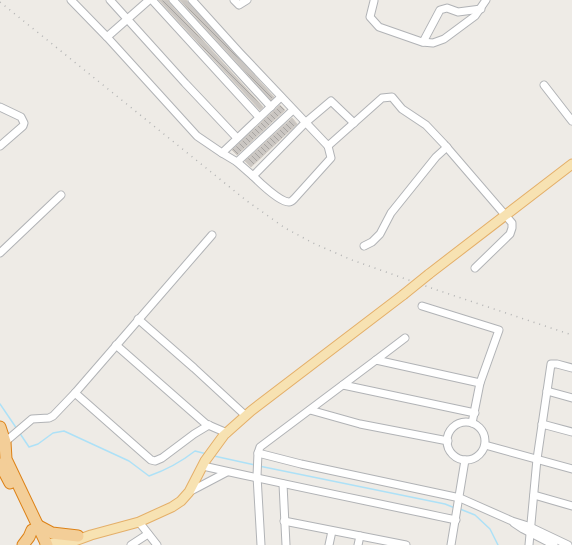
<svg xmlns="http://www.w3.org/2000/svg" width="572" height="545" font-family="'Work Sans',sans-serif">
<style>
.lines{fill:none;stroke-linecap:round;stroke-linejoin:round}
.stream{stroke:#ade1f7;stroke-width:1.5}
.building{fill:url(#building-back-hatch);stroke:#d2ccc4}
.minor-casing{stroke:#b1b3b6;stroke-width:9}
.major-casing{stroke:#e4af69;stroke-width:11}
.highway-casing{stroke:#dd8217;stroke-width:13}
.minor{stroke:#fff;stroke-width:7}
.major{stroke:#f7e2b2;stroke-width:9}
.highway{stroke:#f3ce98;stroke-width:11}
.rail{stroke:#b3b4b4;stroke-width:1.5;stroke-dasharray:1 5;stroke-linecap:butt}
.major-bridge-casing{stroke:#e4af69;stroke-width:11;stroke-linecap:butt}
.major-bridge{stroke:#f7e2b2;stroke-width:9}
</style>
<defs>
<pattern id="building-back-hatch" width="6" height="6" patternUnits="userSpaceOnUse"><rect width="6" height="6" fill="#cac6c2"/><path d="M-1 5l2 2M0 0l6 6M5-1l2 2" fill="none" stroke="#a7a4a1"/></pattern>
</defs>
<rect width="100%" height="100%" fill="#eeebe6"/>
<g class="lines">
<g class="stream">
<path d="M0 404 17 429"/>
<path d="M19 432 29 447 38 444 53 433 64 431 129 461 149 476C166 470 181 462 195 451L207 454"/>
<path d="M214 456 255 465"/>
<path d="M259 466 445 504 455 508"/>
<path d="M460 509 475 515 490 529 498 545"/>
</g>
</g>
<g class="building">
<path d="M159 0H168L169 3 263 107 260 110Z"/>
<path d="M180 0H186L274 97 271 100Z"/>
<path d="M280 105 285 110 237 155 232 150Z"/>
<path d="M292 118 297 124 251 167 245 161Z"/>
</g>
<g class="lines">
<defs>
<g id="minor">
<path d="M71 0 107 37 197 136 222 153 281 97"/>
<path d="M110 0 185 83 237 138"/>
<path d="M152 0 259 117"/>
<path d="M173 0 271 107"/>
<path d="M192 0 240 53 328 146 382 98 392 97 402 109 426 125 444 144 512 223V228L510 234 475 268"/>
<path d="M234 0 239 5 247 0"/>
<path d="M374 1 370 17 379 27 422 42 433 43 444 39 475 16 486 0"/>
<path d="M107 37 149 0"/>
<path d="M423 42 440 10 447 8 458 12 481 9"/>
<path d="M544 85 572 121"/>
<path d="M0 107 21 117 24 123 23 126 0 146"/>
<path d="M222 153 237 162 293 110"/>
<path d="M237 162 253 176 305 123 331 101 354 123"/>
<path d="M253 176C259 182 280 202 289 202 291 202 293 200 294 199L331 158 328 146"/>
<path d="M364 246 372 242 380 234 391 213 436 157 447 147"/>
<path d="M0 253 61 195"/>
<path d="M422 306 499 330 480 383 472 423"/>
<path d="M138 319 194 368 246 416"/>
<path d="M116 345 206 424 227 433"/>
<path d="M376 360 405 338"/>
<path d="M480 383 376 360 260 447 258 453 301 464 460 498 512 521 528 526 568 545"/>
<path d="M343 385 475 413"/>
<path d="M547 391 572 398"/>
<path d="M75 393 151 460 155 461 162 458 194 434 209 425"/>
<path d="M310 410 360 424 448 441"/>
<circle cx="466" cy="441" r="19"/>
<path d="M542 424 572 432"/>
<path d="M5 442 32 419 49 418 53 416 75 393 212 235"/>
<path d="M485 445 572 469"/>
<path d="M258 453 257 476 261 545"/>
<path d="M203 466C287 485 372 502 456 520"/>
<path d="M283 484 286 545"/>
<path d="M189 492 227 472"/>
<path d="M534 495 572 506"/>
<path d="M284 521 406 545"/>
<path d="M139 522 157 545"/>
<path d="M514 523 523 529 554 545"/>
<path d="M131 545 148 534"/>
<path d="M329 545 332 531"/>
<path d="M358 545 360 536"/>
<path d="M451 545 465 460"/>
<path d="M529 545 537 459 551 364H557L572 368"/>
</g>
<g id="major">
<path d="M429 274 572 164"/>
<path d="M45 545 71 538"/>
<path d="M64 545 91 535 139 522 172 507 181 501 189 492 205 461 224 435 251 411 403 295"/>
</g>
<g id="highway">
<path d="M0 427 5 442 6 459 47 545"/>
<path d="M0 464 10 483"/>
<path d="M37 525 52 533 78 536"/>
<path d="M23 545 29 537 32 530"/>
</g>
</defs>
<use href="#minor" class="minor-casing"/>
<use href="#major" class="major-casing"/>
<use href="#highway" class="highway-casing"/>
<use href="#minor" class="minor"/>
<use href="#major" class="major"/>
<use href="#highway" class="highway"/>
<path class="rail" d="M0 2 247 201 285 228 315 244 352 260 434 289 572 335"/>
<defs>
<path id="major-bridge" d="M403 295 429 274"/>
</defs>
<use href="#major-bridge" class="major-bridge-casing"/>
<use href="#major-bridge" class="major-bridge"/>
</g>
</svg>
